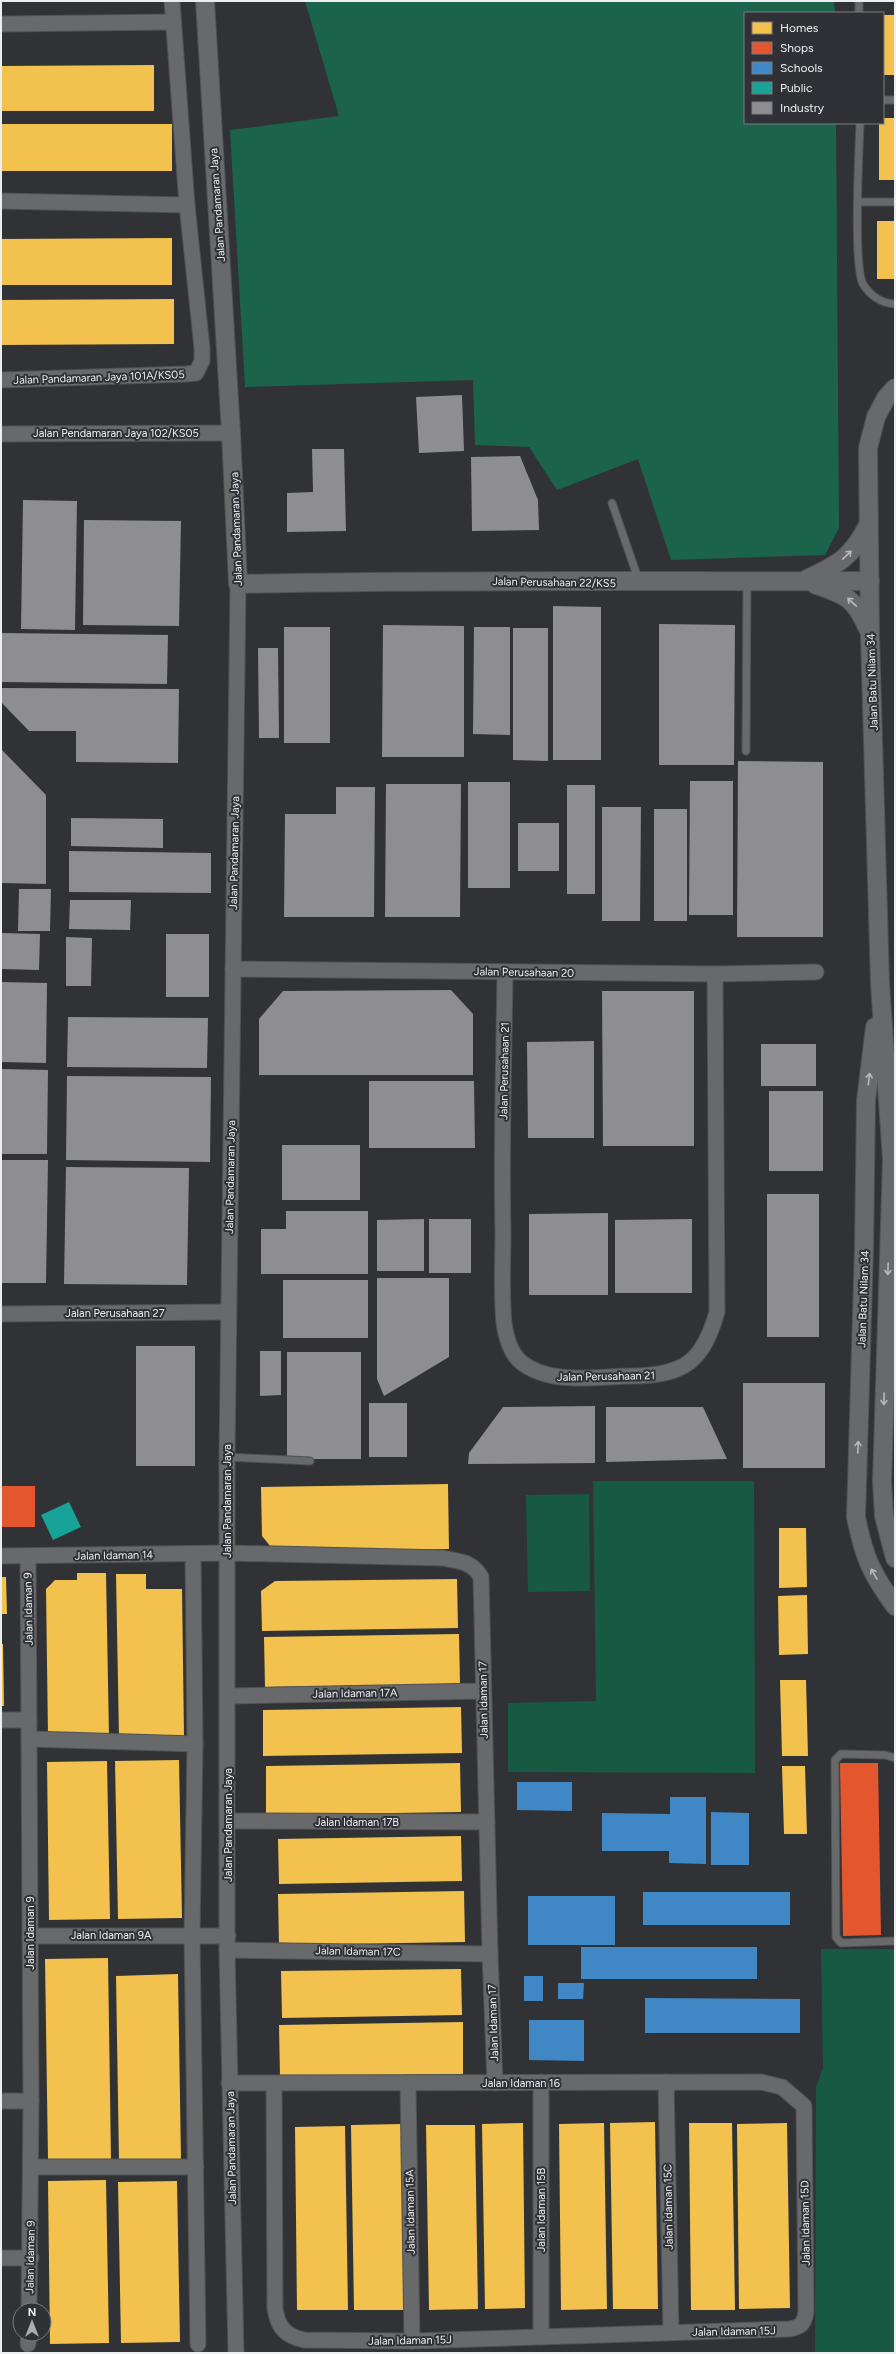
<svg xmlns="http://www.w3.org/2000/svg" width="896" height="2354" font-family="Figtree,sans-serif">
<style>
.green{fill:#185943}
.forest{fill:#1b644b}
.homes{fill:#f2c14e}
.shops{fill:#e4572e}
.schools{fill:#3f88c5}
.public{fill:#17a398}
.industry{fill:#8d8d92}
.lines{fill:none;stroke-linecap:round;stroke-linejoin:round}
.service-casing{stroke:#505153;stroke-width:9}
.minor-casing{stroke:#505153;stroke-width:17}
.tertiary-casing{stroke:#505153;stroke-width:20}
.service{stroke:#68696b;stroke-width:7}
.minor{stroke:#68696b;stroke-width:15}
.tertiary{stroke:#68696b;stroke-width:18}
.oneway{stroke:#b8b9bb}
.labels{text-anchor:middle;stroke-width:4;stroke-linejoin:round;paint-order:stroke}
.street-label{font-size:11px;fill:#edeef1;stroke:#303136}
</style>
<rect width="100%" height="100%" fill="#313235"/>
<g class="green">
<path d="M593 1481H754L755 1773 508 1772V1703L596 1701Z"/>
<path d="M589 1494 590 1591 528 1592 526 1495Z"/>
<path d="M821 1949H895V2353H815L816 2087 823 2068Z"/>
</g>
<path class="forest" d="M305 1H834L835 13H745V123H836L839 528 825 555 671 560 638 459 557 490 529 447 475 445 473 380 245 387 230 130 339 116Z"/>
<g class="homes">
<rect x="883" y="15" width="12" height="60"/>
<path d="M154 65V111H1V66Z"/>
<path d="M883 118H895V180H879V123H883Z"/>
<rect x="1" y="124" width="171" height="47"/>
<rect x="877" y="221" width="18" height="58"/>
<path d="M172 238V285H1V239Z"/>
<path d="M174 299V344L1 345V300Z"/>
<path d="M448 1484 449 1549 275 1552 262 1536 261 1487Z"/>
<path d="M779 1528H806L807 1587 779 1588Z"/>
<path d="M77 1573H106L109 1736 48 1737 46 1589 55 1580H77Z"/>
<path d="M116 1574H146V1589H182L184 1737 119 1738Z"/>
<path d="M1 1577H6L7 1614H1Z"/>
<path d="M457 1579 458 1628 262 1631 261 1591 275 1581Z"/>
<path d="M807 1595 808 1654 779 1655 778 1596Z"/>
<path d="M459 1634 460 1684 265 1687 264 1637Z"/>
<path d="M1 1644H3L4 1706H1Z"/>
<path d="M780 1680H806L808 1756H782Z"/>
<path d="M461 1707 462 1753 263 1756V1710Z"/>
<path d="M179 1760 182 1918 118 1919 115 1761Z"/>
<path d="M107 1761 110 1919 49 1920 47 1762Z"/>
<path d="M460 1763 461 1812 266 1815V1766Z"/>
<path d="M782 1766H805L807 1834H784Z"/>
<path d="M461 1836 462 1881 279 1884 278 1839Z"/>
<path d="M464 1891 465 1942 279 1945 278 1894Z"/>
<path d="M108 1958 111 2160H48L45 1959Z"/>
<path d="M461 1969 462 2015 282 2018 281 1971Z"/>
<path d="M178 1974 181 2160 119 2161 116 1976Z"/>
<path d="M463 2022V2074L280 2077 279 2025Z"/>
<path d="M655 2122 658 2309H613L610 2123Z"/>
<path d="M523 2123 525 2308 485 2309 482 2124Z"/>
<path d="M604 2123 607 2309 561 2310 559 2124Z"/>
<path d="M689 2123H732L735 2310H691Z"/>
<path d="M787 2123 790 2308 739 2309 737 2124Z"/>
<path d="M402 2124 404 2310H354L351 2125Z"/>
<path d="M426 2125H475L478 2309 429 2310Z"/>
<path d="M345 2126 348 2310H297L295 2127Z"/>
<path d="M106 2180 109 2343 50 2344 48 2181Z"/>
<path d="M177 2181 180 2342 121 2343 118 2182Z"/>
</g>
<g class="shops">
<rect x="1" y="1486" width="34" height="41"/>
<path d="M840 1763H878L881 1935 843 1936Z"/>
</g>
<g class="schools">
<path d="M517 1782H572V1811L517 1810Z"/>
<path d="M670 1797H706V1864L669 1863V1851H602V1813L670 1814Z"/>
<path d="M711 1812 749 1813V1865H711Z"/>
<rect x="643" y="1892" width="147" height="33"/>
<rect x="528" y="1896" width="87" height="49"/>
<rect x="581" y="1947" width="176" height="32"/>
<rect x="524" y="1976" width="19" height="25"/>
<path d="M558 1983H584L583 1999H558Z"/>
<path d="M645 1998 800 1999V2033H645Z"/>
<path d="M529 2020H584V2061L529 2060Z"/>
</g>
<path class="public" d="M69 1502 81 1527 53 1540 41 1515Z"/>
<g class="industry">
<path d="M462 395 464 451 419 453 416 397Z"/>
<path d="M312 449H344L346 531 287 532V493L313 492Z"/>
<path d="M520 456 538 500 539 530 472 531 471 457Z"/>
<path d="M23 500 77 501 75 630 21 629Z"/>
<path d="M84 520 181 521 179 626 83 625Z"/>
<path d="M553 606 601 607V760H553Z"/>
<path d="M659 624 735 625 734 765H659Z"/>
<path d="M383 625 464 626V757H382Z"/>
<rect x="284" y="627" width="46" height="116"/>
<path d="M474 627H510V735L473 734Z"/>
<path d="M513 628H548V761L513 760Z"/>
<path d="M1 633 168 635 167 684 1 682Z"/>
<path d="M258 648H278L279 738H259Z"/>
<path d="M1 688 179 689 178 763 76 762V731H29L1 702Z"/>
<path d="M1 749 46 795V884L1 883Z"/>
<path d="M738 761 823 762V937H737Z"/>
<path d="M690 781H733V915H689Z"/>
<rect x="468" y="782" width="42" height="106"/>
<path d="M386 784H461L460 917H385Z"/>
<rect x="567" y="785" width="28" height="109"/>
<path d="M336 787H375L374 917H284L285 814H336Z"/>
<path d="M602 807H641L640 921H602Z"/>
<rect x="654" y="809" width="33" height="112"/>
<path d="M71 818 163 819V848L71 846Z"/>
<rect x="518" y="823" width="41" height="48"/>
<path d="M69 851 211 853V893L69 892Z"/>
<path d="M19 889H51L50 931H18Z"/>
<path d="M70 900H131L130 930 69 929Z"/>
<path d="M1 933 40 934 39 970 1 969Z"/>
<rect x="166" y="934" width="43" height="63"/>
<path d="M66 937 92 938 91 986H66Z"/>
<path d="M1 982 47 983 46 1063 1 1062Z"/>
<path d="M451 990 473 1014V1075H259V1019L283 991Z"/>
<path d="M602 991H694V1146H603Z"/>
<path d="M68 1017 208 1018 207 1068 67 1067Z"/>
<path d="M594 1041V1138H528L527 1042Z"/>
<rect x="761" y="1044" width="55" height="42"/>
<path d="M1 1069 48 1070 47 1154H1Z"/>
<path d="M67 1076 211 1077 210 1162 66 1160Z"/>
<path d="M369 1081H474L475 1148H369Z"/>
<rect x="769" y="1091" width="54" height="80"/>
<rect x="282" y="1145" width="78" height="55"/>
<path d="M1 1160H48L46 1283H1Z"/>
<path d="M66 1167 189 1168 187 1285 64 1284Z"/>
<rect x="767" y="1194" width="52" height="143"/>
<path d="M286 1211H368V1274H261V1229H286Z"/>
<path d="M608 1213V1295H529V1214Z"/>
<path d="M424 1219V1271H377V1220Z"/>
<rect x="429" y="1219" width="42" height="54"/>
<path d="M692 1219V1293H615V1220Z"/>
<path d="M377 1278H449V1357L384 1396 377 1379Z"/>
<rect x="283" y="1280" width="85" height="58"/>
<rect x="136" y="1346" width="59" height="120"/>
<path d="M260 1351H281V1395L260 1396Z"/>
<rect x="287" y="1352" width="74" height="107"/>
<rect x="743" y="1383" width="82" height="85"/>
<rect x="369" y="1403" width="38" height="54"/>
<path d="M595 1406V1463L468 1464 469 1453 503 1407Z"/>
<path d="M606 1407H703L727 1459 606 1462Z"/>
</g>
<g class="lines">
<defs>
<g id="service">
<path d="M859 1V13"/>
<path d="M883 100H895"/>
<path d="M860 123C859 151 853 266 863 284 871 297 881 303 895 304"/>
<path d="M859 202H895"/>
<path d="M612 503 639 581"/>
<path d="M746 751 747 582"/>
<path d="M227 1457 310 1461"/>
<path d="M895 1758 885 1755 841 1754 835 1760 836 1937 841 1943 895 1941"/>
</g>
<g id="minor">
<path d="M1 24 173 22"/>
<path d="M1 201 187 205"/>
<path d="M1 380 186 374 196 373 202 361V348L187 205 172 1"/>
<path d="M1 434 231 433"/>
<path d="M233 969 715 974 816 972"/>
<path d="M505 972C504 1059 501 1145 503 1231 503 1261 501 1293 504 1323 506 1337 510 1353 521 1362 550 1386 599 1376 634 1376 685 1375 703 1361 717 1312L715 974"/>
<path d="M1 1314 228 1312"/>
<path d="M193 1555 195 1744 192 1936 198 2344"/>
<path d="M1 1556 228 1553 442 1558C458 1561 472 1561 481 1577L490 1954 495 2083"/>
<path d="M28 1556 31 2101 29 2310"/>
<path d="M228 1696 483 1691"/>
<path d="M1 1720H29"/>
<path d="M29 1739 195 1744"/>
<path d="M228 1821 487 1822"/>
<path d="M30 1936H228"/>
<path d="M227 1950 490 1954"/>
<path d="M541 2082V2337"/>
<path d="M666 2082 671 2332"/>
<path d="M229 2083 761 2082 782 2087 804 2106 806 2312C804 2324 801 2327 789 2329L412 2341 304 2340C285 2336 278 2327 275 2309L274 2083"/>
<path d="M408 2083 412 2341"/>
<path d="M1 2101H31"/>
<path d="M31 2167H196"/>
<path d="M1 2258H31"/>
<path d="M28 2344 29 2334"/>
<path d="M236 2353 227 1950V1457L238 584"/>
</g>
<g id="tertiary">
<path d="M205 1 231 433 238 584C449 579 659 582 870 581"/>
<path d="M895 388 886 398 876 417 868 448 870 636 880 983 892 1160 882 1482 884 1516 895 1558"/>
<path d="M807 579C839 564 852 557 868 525"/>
<path d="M816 585C847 595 855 599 868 629"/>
<path d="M875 1027 866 1101 864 1248 856 1517C864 1557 871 1573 895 1606"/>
</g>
</defs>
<use href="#service" class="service-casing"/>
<use href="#minor" class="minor-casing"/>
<use href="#tertiary" class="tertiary-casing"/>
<use href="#service" class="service"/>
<use href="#minor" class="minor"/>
<use href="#tertiary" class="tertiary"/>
</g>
<defs><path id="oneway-shaft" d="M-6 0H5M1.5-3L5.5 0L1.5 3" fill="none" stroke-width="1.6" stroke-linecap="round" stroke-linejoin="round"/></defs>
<g class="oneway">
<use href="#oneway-shaft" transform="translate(847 555) rotate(-44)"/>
<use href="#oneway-shaft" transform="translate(852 602) rotate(-137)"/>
<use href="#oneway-shaft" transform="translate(869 1079) rotate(-83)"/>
<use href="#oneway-shaft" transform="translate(888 1269) rotate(92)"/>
<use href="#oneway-shaft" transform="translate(884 1399) rotate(91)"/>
<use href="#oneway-shaft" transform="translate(858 1447) rotate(-88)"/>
<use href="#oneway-shaft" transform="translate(874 1574) rotate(-120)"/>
</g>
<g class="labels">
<g class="street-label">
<text transform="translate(217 205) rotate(-94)" y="4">Jalan Pandamaran Jaya</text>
<text transform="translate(99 377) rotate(-2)" y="4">Jalan Pandamaran Jaya 101A/KS05</text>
<text x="116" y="437">Jalan Pendamaran Jaya 102/KS05</text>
<text transform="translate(236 529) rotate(-92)" y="4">Jalan Pandamaran Jaya</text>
<text transform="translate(554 582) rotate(1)" y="4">Jalan Perusahaan 22/KS5</text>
<text transform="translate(872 682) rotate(-92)" y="4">Jalan Batu Nilam 34</text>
<text transform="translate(234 853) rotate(-89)" y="4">Jalan Pandamaran Jaya</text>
<text transform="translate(524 972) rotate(1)" y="4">Jalan Perusahaan 20</text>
<text transform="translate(504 1071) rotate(-89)" y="4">Jalan Perusahaan 21</text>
<text transform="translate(230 1177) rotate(-89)" y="4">Jalan Pandamaran Jaya</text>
<text transform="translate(863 1299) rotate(-88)" y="4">Jalan Batu Nilam 34</text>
<text x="115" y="1317">Jalan Perusahaan 27</text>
<text transform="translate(606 1376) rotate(-1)" y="4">Jalan Perusahaan 21</text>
<text transform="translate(227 1501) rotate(-90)" y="4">Jalan Pandamaran Jaya</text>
<text transform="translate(114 1555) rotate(-1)" y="4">Jalan Idaman 14</text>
<text transform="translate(28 1609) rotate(-91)" y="4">Jalan Idaman 9</text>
<text transform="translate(355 1693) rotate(-1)" y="4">Jalan Idaman 17A</text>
<text transform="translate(483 1700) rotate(-91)" y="4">Jalan Idaman 17</text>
<text x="357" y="1826">Jalan Idaman 17B</text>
<text transform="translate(228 1825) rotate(-90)" y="4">Jalan Pandamaran Jaya</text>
<text transform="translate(30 1933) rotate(-90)" y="4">Jalan Idaman 9</text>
<text x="111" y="1939">Jalan Idaman 9A</text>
<text transform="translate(358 1951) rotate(1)" y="4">Jalan Idaman 17C</text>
<text transform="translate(493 2023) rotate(-92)" y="4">Jalan Idaman 17</text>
<text x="521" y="2087">Jalan Idaman 16</text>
<text transform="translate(231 2148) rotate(-91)" y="4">Jalan Pandamaran Jaya</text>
<text transform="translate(668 2207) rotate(-91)" y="4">Jalan Idaman 15C</text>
<text transform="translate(541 2210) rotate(-90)" y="4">Jalan Idaman 15B</text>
<text transform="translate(410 2212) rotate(-91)" y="4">Jalan Idaman 15A</text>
<text transform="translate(805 2223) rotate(-91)" y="4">Jalan Idaman 15D</text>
<text transform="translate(30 2257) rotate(-89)" y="4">Jalan Idaman 9</text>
<text transform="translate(734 2331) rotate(-1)" y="4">Jalan Idaman 15J</text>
<text transform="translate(410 2340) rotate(-1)" y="4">Jalan Idaman 15J</text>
</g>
</g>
<rect width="896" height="2354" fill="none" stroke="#edeef1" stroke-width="4"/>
<rect x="744" y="12" width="140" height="112" fill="#303136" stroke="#7c7d81"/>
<rect x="752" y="22" width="20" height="12" fill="#f2c14e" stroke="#7c7d81"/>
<text x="780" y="32" font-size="12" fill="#edeef1">Homes</text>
<rect x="752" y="42" width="20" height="12" fill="#e4572e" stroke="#7c7d81"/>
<text x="780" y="52" font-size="12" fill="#edeef1">Shops</text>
<rect x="752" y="62" width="20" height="12" fill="#3f88c5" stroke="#7c7d81"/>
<text x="780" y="72" font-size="12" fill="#edeef1">Schools</text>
<rect x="752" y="82" width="20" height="12" fill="#17a398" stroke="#7c7d81"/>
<text x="780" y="92" font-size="12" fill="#edeef1">Public</text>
<rect x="752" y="102" width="20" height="12" fill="#8d8d92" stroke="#7c7d81"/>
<text x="780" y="112" font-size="12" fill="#edeef1">Industry</text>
<g transform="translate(32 2322)"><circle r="19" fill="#303136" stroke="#7c7d81"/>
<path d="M0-3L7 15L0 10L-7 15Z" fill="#abacaf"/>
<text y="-6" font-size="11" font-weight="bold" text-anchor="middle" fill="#edeef1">N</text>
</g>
</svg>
